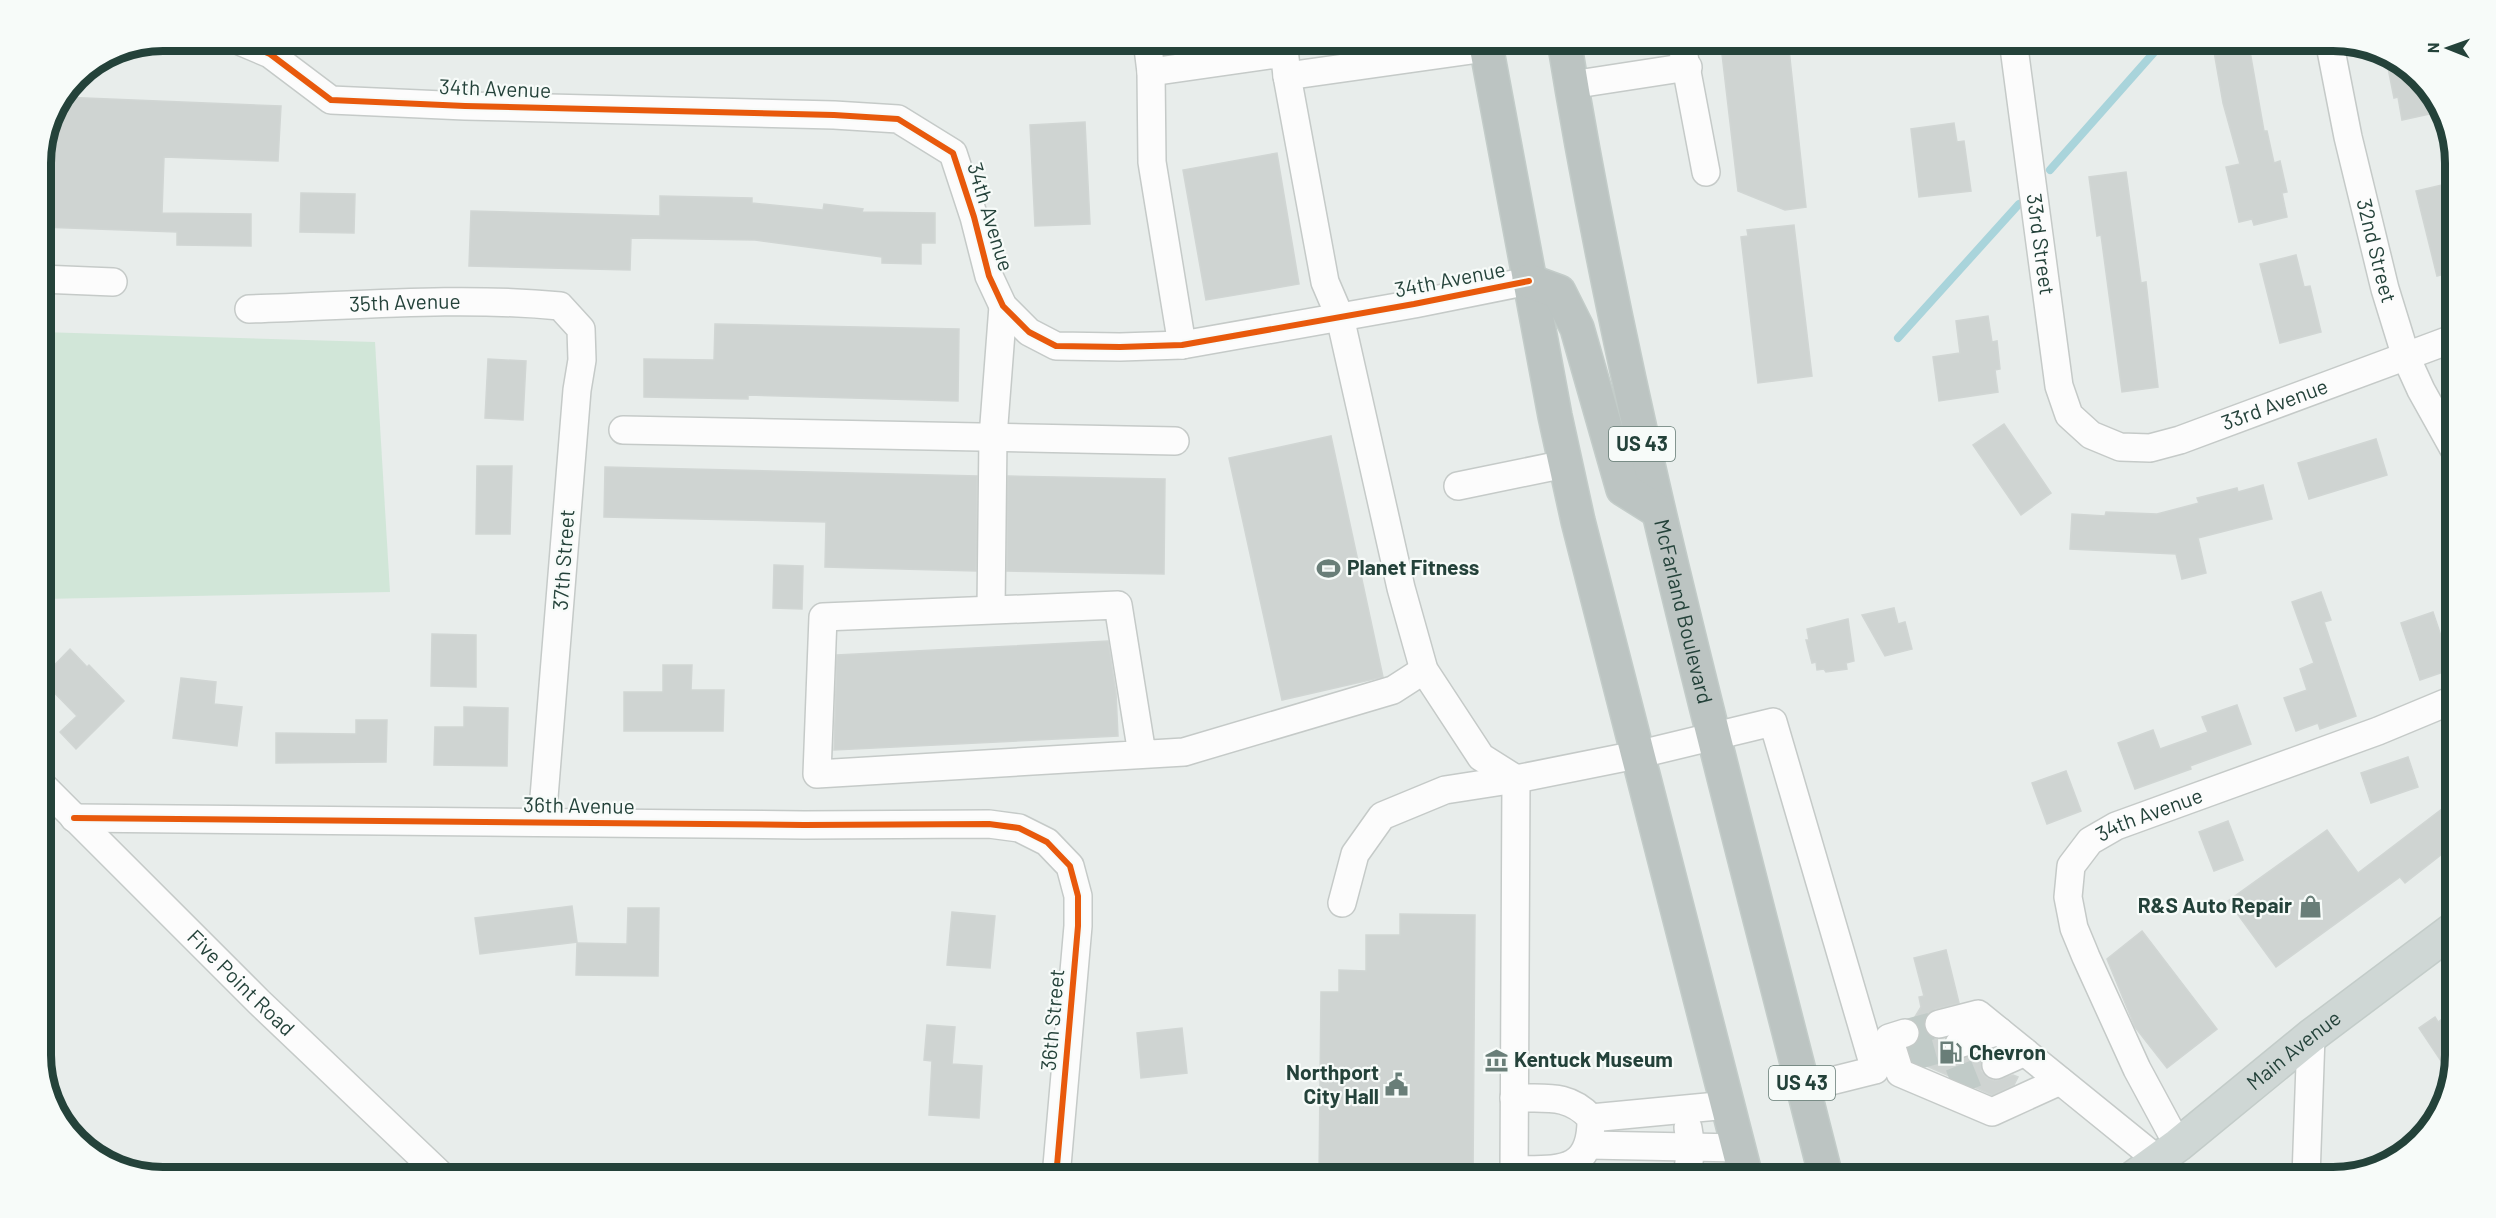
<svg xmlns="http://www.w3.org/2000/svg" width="2496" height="1218" font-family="Barlow,sans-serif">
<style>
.green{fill:#d1e6d8}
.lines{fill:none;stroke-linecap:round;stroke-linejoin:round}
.stream{stroke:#a9d4db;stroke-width:8}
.building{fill:#cfd4d2;stroke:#d1d6d4;stroke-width:1.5}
.minor-tunnel{stroke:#c1cbc8;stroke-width:27;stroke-dasharray:27 14;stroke-linecap:butt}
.minor-casing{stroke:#c5cac8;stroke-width:30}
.major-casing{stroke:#c3ccc9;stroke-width:36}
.highway-casing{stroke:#c3ccc9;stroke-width:36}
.minor{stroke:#fcfcfc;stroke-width:27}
.major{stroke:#cfd7d5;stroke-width:33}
.highway{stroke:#bcc4c2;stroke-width:33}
.cycleway-casing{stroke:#f7fbf9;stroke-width:10}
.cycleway{stroke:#e8590c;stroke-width:6}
.labels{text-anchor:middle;stroke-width:4.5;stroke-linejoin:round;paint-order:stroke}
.shield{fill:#f7fbf9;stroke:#637a73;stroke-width:1.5}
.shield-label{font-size:20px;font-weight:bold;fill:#24423a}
.street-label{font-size:21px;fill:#24423a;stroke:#f7fbf9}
.poi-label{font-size:21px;font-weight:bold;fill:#24423a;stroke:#f7fbf9;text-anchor:start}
.rim{fill:none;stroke:#24423a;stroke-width:8}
</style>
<rect width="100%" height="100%" fill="#e8edeb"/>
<path class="green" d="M41 332 375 342 390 592 41 599Z"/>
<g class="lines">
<g class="stream">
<path d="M2050 170 2165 40"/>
<path d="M1898 338 2019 204"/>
</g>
</g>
<g class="building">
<path d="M1778 40H1788L1806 207 1785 210 1738 191 1722 54 1728 53 1727 46Z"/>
<path d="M2212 40H2248L2264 131H2267L2274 163 2280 161 2287 192 2282 193 2287 217 2254 225 2252 219 2239 222 2226 167 2240 164 2223 103Z"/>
<path d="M2403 67 2435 95 2439 112 2402 120 2398 97 2394 98 2388 68Z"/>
<path d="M61 97 281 106 278 161 164 157 162 213 251 214V246L177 245V232L42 227 46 135 53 109Z"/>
<path d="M1085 122 1090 224 1035 226 1030 125Z"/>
<path d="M1954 123 1957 142 1964 141 1971 191 1919 197 1911 129Z"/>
<path d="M1277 153 1299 284 1206 300 1183 170Z"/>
<path d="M2126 172 2141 283 2146 282 2158 387 2122 392 2101 235 2097 236 2089 177Z"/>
<path d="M2455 182V271L2437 276 2416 191Z"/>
<path d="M301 193 355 194 354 233 300 232Z"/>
<path d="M660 196 752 198V203L823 210 824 204 863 209 862 212 935 213V243H921V264L882 263V257L755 240 631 238 630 270 469 266 471 211 660 216Z"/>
<path d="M1794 225 1812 376 1758 383 1741 237 1748 236 1747 230Z"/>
<path d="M2296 255 2304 287 2310 286 2321 332 2280 343 2260 264Z"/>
<path d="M1988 316 1992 342 1997 341 2000 369 1995 370 1998 392 1939 401 1933 357 1960 353 1956 321Z"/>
<path d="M715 324 959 329 958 401 748 395V399L644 397V359L714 360Z"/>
<path d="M488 359 526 361 523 420 485 418Z"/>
<path d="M2004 424 2051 493 2021 515 1973 445Z"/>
<path d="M1331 436 1383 677 1282 700 1229 458Z"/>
<path d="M2376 439 2387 475 2309 499 2298 463Z"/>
<path d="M477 466H512L510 534H476Z"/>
<path d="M605 467 977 476 976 571 825 567 826 522 604 517Z"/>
<path d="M1008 476 1165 479 1164 574 1007 571Z"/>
<path d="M2263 485 2272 519 2198 538 2206 573 2182 579 2176 554 2070 549 2072 514 2105 516 2106 512 2157 514 2199 503 2197 498 2237 488 2238 492Z"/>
<path d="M774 565 803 566 802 609 773 608Z"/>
<path d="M2321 592 2331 620 2324 622 2356 716 2320 729 2318 723 2296 731 2284 698 2307 690 2300 669 2314 663 2292 602Z"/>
<path d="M1894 608 1898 624 1905 622 1912 649 1885 656 1862 615Z"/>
<path d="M2433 612 2452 669 2420 680 2401 623Z"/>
<path d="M1848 619 1854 661 1846 663 1847 669 1826 672 1824 669 1817 670 1816 662 1812 663 1806 640H1809L1807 629Z"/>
<path d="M432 634 476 635V687L431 686Z"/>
<path d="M1108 641 1116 693 1118 736 834 750 837 655Z"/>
<path d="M70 649 87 667 89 665 124 701 76 749 60 732 77 716 41 679Z"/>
<path d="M663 665H692L691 690H724L723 731H624V692H663Z"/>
<path d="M181 678 216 682 214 704 242 707 237 746 173 738Z"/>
<path d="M2237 705 2251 744 2190 766 2191 769 2135 789 2118 743 2153 730 2160 749 2208 732 2202 717Z"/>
<path d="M464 707 508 708 507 766 434 765 435 727H464Z"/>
<path d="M356 720H387L386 762 276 763V733L356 734Z"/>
<path d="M2408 757 2418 787 2371 803 2361 773Z"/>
<path d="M2066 771 2081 811 2047 824 2032 783Z"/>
<path d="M2455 799V844L2405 883 2400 877 2276 967 2228 901 2327 830 2358 873Z"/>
<path d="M2228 821 2243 860 2214 871 2199 832Z"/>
<path d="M572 906 577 942 480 954 475 918Z"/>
<path d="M628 908H659L658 976 576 975 577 943 627 944Z"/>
<path d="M952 912 995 916 990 968 947 965Z"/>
<path d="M1400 914 1475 915 1473 1178H1319L1321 992H1339V970L1366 971V935H1400Z"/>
<path d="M2142 931 2217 1029 2167 1068 2135 1027 2107 959Z"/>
<path d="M1946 950 1959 1003 1935 1009 1921 1022 1928 1035 1935 1039H1944V1048L1949 1056 1956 1059 1978 1054 1983 1057 1981 1071 1987 1078 1995 1081 2013 1075 2018 1077 2014 1085 1992 1095 1913 1060 1909 1048 1916 1044 1920 1036V1028L1913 1020 1921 1007 1919 997 1924 996 1914 958Z"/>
<path d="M2455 1010 2456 1055 2451 1076 2419 1028 2435 1017 2438 1022Z"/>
<path d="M927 1025 955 1027 952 1064 982 1066 979 1118 929 1115 932 1061 924 1060Z"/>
<path d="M1182 1028 1187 1073 1141 1078 1137 1033Z"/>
</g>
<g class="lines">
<g class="minor-tunnel">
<path d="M1905 1033 1939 1024"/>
<path d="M1909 1058 1959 1044"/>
<path d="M1951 1083 1996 1065"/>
</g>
<defs>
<g id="minor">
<path d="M237 40 270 54 331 100 465 106 834 115 898 119 953 153 974 217 989 276 1003 306 1029 332 1056 346 1120 347 1182 345 1414 304 1529 281"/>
<path d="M1147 40 1151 72 1152 162 1182 345"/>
<path d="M1283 40 1287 76 1325 282 1340 317 1401 588 1424 670 1481 757 1516 779 1514 1177"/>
<path d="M1681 40 1706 172"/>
<path id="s1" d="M2013 40 2059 386 2069 415 2091 435 2120 447 2150 448 2180 440 2455 338"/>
<path id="s2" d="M2329 40 2348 137 2385 289 2406 357 2421 390 2455 451"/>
<path d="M1151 72 1284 53"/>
<path d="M1287 76 1486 48"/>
<path d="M1571 85 1688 67"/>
<path d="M41 279 113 282"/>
<path id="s3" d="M249 309C352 306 457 296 560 306L581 329 582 360 577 390 542 822"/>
<path d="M623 430 1175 441"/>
<path d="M1458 486 1565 464"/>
<path d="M991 609 993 437 1003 306"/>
<path d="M1142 754 1118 605 823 617 817 774 1184 752 1393 690 1424 670"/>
<path id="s4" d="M41 784 259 1002 443 1177"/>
<path d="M74 818 804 825 989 824 1019 828 1047 842 1070 866 1078 896V926L1056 1177"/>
<path d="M1342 903 1355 854 1382 816 1445 790 1516 779 1636 755 1773 722 1875 1070 1803 1088"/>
<path d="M1939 1024 1978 1014 2158 1160"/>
<path d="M1905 1033 1889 1038 1900 1073 1992 1112 2060 1081"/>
<path d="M1959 1044 1999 1031"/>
<path d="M1996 1065 2025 1052"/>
<path d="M1514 1098C1545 1099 1568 1093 1591 1118 1592 1175 1557 1169 1514 1170"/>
<path d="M1591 1118 1728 1105"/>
<path d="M1589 1145 1739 1148"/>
<path id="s5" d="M2178 1145 2137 1069 2086 957 2074 928 2068 897 2071 866 2090 841 2116 826 2378 731 2455 699"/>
<path d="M1687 1177 1691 1147 1688 1128"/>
<path d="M2306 1177 2311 1036"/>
</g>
<g id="major">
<path id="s6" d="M2134 1177 2178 1145 2311 1036 2455 928"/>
</g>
<g id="highway">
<path d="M1485 40 1555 416 1578 521 1746 1177"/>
<path id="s7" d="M1564 40C1626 425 1731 800 1826 1177"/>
<path d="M1529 281 1559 292 1577 328 1623 489 1658 511"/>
</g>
</defs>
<use href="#minor" class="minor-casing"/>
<use href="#major" class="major-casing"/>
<use href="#highway" class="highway-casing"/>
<use href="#minor" class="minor"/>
<use href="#major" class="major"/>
<use href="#highway" class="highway"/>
<defs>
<g id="cycleway">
<path d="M237 40 270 54 331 100 465 106 834 115 898 119 953 153 974 217 989 276 1003 306 1029 332 1056 346 1120 347 1182 345 1414 304 1529 281"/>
<path d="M74 818 804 825 989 824 1019 828 1047 842 1070 866 1078 896V926L1056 1177"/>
</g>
</defs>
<use href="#cycleway" class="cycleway-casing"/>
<use href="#cycleway" class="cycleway"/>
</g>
<defs>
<symbol id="stadium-bare" viewBox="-9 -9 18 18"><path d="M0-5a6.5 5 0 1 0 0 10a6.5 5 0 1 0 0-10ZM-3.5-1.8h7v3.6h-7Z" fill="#697e78" stroke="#f7fbf9" stroke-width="2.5" paint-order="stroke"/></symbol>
<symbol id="shop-bare" viewBox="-9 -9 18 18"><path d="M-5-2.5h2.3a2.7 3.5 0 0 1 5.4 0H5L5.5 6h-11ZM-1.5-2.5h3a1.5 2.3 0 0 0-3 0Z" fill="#697e78" stroke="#f7fbf9" stroke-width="2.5" paint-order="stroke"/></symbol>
<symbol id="fuel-bare" viewBox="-9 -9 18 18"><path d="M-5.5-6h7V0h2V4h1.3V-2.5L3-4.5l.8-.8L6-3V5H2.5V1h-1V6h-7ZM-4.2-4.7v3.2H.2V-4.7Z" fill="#697e78" stroke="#f7fbf9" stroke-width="2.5" paint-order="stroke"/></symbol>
<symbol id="museum-bare" viewBox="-9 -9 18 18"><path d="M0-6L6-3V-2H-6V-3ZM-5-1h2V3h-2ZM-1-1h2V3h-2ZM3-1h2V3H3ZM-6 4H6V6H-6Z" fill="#697e78" stroke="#f7fbf9" stroke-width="2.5" paint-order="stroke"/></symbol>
<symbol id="civic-bare" viewBox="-9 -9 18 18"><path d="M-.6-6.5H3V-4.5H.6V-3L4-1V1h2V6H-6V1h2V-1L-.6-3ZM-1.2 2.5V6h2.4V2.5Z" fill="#697e78" stroke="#f7fbf9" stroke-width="2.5" paint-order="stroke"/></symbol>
</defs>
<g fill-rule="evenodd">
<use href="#stadium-bare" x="1312" y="552" width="33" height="33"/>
<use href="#shop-bare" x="2294" y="890" width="33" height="33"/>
<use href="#fuel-bare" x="1934" y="1036" width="33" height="33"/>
<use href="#museum-bare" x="1480" y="1044" width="33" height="33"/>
<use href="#civic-bare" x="1380" y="1068" width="33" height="33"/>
</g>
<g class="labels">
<g class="shield">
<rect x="1609" y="427" width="66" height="34" rx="4.5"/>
<rect x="1769" y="1066" width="66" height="34" rx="4.5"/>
</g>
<g class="shield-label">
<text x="1642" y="451">US 43</text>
<text x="1802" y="1090">US 43</text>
</g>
<g class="street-label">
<text transform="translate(495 89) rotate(2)" y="7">34th Avenue</text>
<text transform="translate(990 217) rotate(73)" y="7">34th Avenue</text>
<text dy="7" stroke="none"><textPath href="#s1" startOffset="206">33rd Street</textPath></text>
<text dy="7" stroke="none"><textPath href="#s2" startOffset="216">32nd Street</textPath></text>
<text transform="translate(1450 280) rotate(-11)" y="7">34th Avenue</text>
<text dy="7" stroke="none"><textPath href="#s3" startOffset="156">35th Avenue</textPath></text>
<text dy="7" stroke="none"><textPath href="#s1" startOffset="603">33rd Avenue</textPath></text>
<text transform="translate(564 560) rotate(-86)" y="7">37th Street</text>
<text dy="7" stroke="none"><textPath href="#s7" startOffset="584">McFarland Boulevard</textPath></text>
<text transform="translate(579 806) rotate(1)" y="7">36th Avenue</text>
<text dy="7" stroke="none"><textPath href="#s5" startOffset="400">34th Avenue</textPath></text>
<text dy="7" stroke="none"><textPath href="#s4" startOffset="282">Five Point Road</textPath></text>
<text transform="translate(1053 1020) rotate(-85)" y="7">36th Street</text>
<text dy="7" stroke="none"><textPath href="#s6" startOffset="204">Main Avenue</textPath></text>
</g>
<g class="poi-label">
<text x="1347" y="575">Planet Fitness</text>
<text x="2292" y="913" text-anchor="end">R&amp;S Auto Repair</text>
<text x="1969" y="1060">Chevron</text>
<text x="1514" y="1067">Kentuck Museum</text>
<text x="1379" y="1080" text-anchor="end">Northport<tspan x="1379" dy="24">City Hall</tspan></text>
</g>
</g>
<path d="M0 0H2496V1218H0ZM163 51H2333A112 112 0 0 1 2445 163V1055A112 112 0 0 1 2333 1167H163A112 112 0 0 1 51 1055V163A112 112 0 0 1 163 51Z" fill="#f7fbf9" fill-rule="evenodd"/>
<path class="rim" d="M163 51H2333A112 112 0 0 1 2445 163V1055A112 112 0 0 1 2333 1167H163A112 112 0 0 1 51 1055V163A112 112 0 0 1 163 51Z"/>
<g transform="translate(2448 48) rotate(271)" stroke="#f7fbf9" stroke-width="4.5" paint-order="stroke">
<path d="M0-4.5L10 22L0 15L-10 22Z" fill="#24423a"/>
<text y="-9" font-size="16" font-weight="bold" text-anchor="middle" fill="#24423a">N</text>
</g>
</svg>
